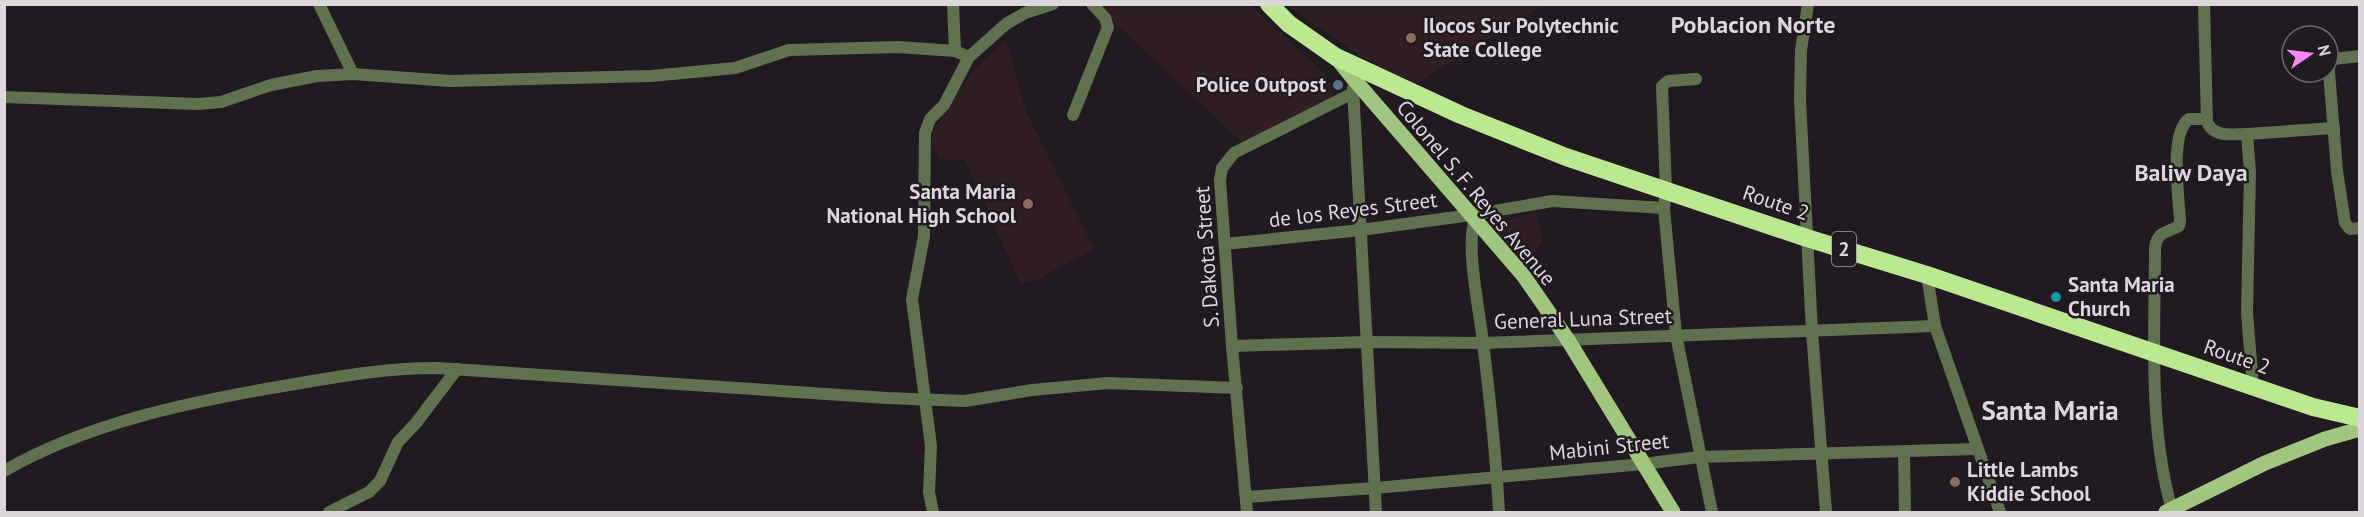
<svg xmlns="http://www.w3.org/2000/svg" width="2364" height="517" font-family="'PT Sans',sans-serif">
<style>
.commercial{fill:#311e23}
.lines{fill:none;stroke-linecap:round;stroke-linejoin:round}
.minor{stroke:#5f714f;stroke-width:12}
.major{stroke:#a1c67f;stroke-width:15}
.highway{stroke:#bbe992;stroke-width:18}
.education-dot{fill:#8d6e63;stroke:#211b21;stroke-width:2}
.service-dot{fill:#5c6f8a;stroke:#211b21;stroke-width:2}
.culture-dot{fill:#0f9aa8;stroke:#211b21;stroke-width:2}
.labels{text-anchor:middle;stroke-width:5;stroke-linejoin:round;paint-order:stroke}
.shield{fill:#211b21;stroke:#a39fa3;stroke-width:1.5}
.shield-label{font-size:20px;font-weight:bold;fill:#dbd7db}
.poi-label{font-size:21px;font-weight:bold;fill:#dbd7db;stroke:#211b21;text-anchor:start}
.street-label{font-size:21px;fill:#dbd7db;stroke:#211b21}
.quarter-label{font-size:24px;font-weight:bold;fill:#dbd7db;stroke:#211b21}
.district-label{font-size:27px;font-weight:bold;fill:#dbd7db;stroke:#211b21}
</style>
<rect width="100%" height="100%" fill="#211b21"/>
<g class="commercial">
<path d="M1096 5H1250L1325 74 1337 102 1246 146Z"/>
<path d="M1287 5H1544L1417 83 1388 72 1350 49Z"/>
<path d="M1006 40 1026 112 1094 249 1036 280 1021 285 965 160 938 159 931 134 971 73Z"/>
<path d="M1535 212 1543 240 1523 269 1485 227Z"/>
</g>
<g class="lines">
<g class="minor">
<path d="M319 4 353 74"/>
<path d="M953 4 955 51"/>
<path d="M1808 4 1801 50 1800 100 1812 332 1826 512"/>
<path d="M2204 4 2207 122C2214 138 2232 134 2247 134L2250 172 2247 313 2253 387"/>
<path d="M2360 56 2333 59 2329 65V72L2337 171 2345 223 2350 229 2360 228"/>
<path d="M1696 79 1668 81 1662 86 1666 190 1664 208 1676 335 1712 512"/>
<path d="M1353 88 1376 512"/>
<path d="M4 97 198 104 221 102 271 85 317 76 353 74 450 81 651 76 735 68 789 50 898 47 955 51 969 57"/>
<path d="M1073 115 1108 27 1105 18 1092 4"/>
<path d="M2247 134 2334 128"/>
<path d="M1475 219C1465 246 1480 312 1483 343 1490 399 1496 456 1499 512"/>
<path d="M1225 244 1361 230 1471 215 1552 201 1664 208"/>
<path d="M1927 275 1935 326 2000 512"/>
<path d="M1232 346 1367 342 1483 343 1935 326"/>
<path d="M1904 452 1905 512"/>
<path d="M4 471C87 423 189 402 283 386 334 377 384 368 437 368L887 398 965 401 1032 390 1108 383 1237 388"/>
<path d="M1246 497 1375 488 1643 464 1699 457 1976 449"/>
<path d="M2172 510C2148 426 2155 335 2155 248 2157 231 2167 233 2179 226L2180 221C2179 198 2169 133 2189 119H2206"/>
<path d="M329 512 369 492 380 481 398 442 416 423 457 369"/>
<path d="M933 512 929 492 931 446 912 299 924 236 925 133 930 119 944 105 969 57 1006 24 1025 13 1053 4"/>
<path d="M1247 512 1232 346 1220 180 1222 168 1234 153 1353 93"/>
</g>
<g class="major">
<path d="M1336 57 1352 77 1523 275 1568 340 1673 512"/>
<path d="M2166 512 2265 463 2325 439 2360 429"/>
</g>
<path class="highway" d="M1269 4 1289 24 1336 57 1461 115 1566 157 1807 238 1927 275 2313 407 2360 418"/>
</g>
<g class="education-dot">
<circle cx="1411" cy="38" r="6"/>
<circle cx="1028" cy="204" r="6"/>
<circle cx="1955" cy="482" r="6"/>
</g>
<circle class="service-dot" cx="1338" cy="85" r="6"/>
<circle class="culture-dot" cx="2056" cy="297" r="6"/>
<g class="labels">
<rect class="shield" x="1832" y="232" width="24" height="34" rx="4.5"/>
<g class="shield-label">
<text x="1844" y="256">2</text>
</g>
<g class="poi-label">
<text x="1423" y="33">Ilocos Sur Polytechnic<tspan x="1423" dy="24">State College</tspan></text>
<text x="1326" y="92" text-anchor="end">Police Outpost</text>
<text x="1016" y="199" text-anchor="end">Santa Maria<tspan x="1016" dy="24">National High School</tspan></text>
<text x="2068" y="292">Santa Maria<tspan x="2068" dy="24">Church</tspan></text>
<text x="1967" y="477">Little Lambs<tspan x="1967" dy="24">Kiddie School</tspan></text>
</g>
<g class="street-label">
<text transform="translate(1476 193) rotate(50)" y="7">Colonel S. F. Reyes Avenue</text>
<text transform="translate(1776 203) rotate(19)" y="7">Route 2</text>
<text transform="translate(1353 210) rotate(-7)" y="7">de los Reyes Street</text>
<text transform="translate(1207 257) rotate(-94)" y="7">S. Dakota Street</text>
<text transform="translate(1583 319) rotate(-2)" y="7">General Luna Street</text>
<text transform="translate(2237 357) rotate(19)" y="7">Route 2</text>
<text transform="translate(1609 447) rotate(-6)" y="7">Mabini Street</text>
</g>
<g class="quarter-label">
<text x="1753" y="33">Poblacion Norte</text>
<text x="2191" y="181">Baliw Daya</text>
</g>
<g class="district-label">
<text x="2050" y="420">Santa Maria</text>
</g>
</g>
<rect width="2364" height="517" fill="none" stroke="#dbd7db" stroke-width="12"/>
<g transform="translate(2310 54) rotate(76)"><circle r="28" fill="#211b21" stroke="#6b666b" stroke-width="1.5"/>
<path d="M0-4.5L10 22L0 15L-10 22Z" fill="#f389f1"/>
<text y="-9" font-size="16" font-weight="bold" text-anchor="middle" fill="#dbd7db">N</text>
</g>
</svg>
